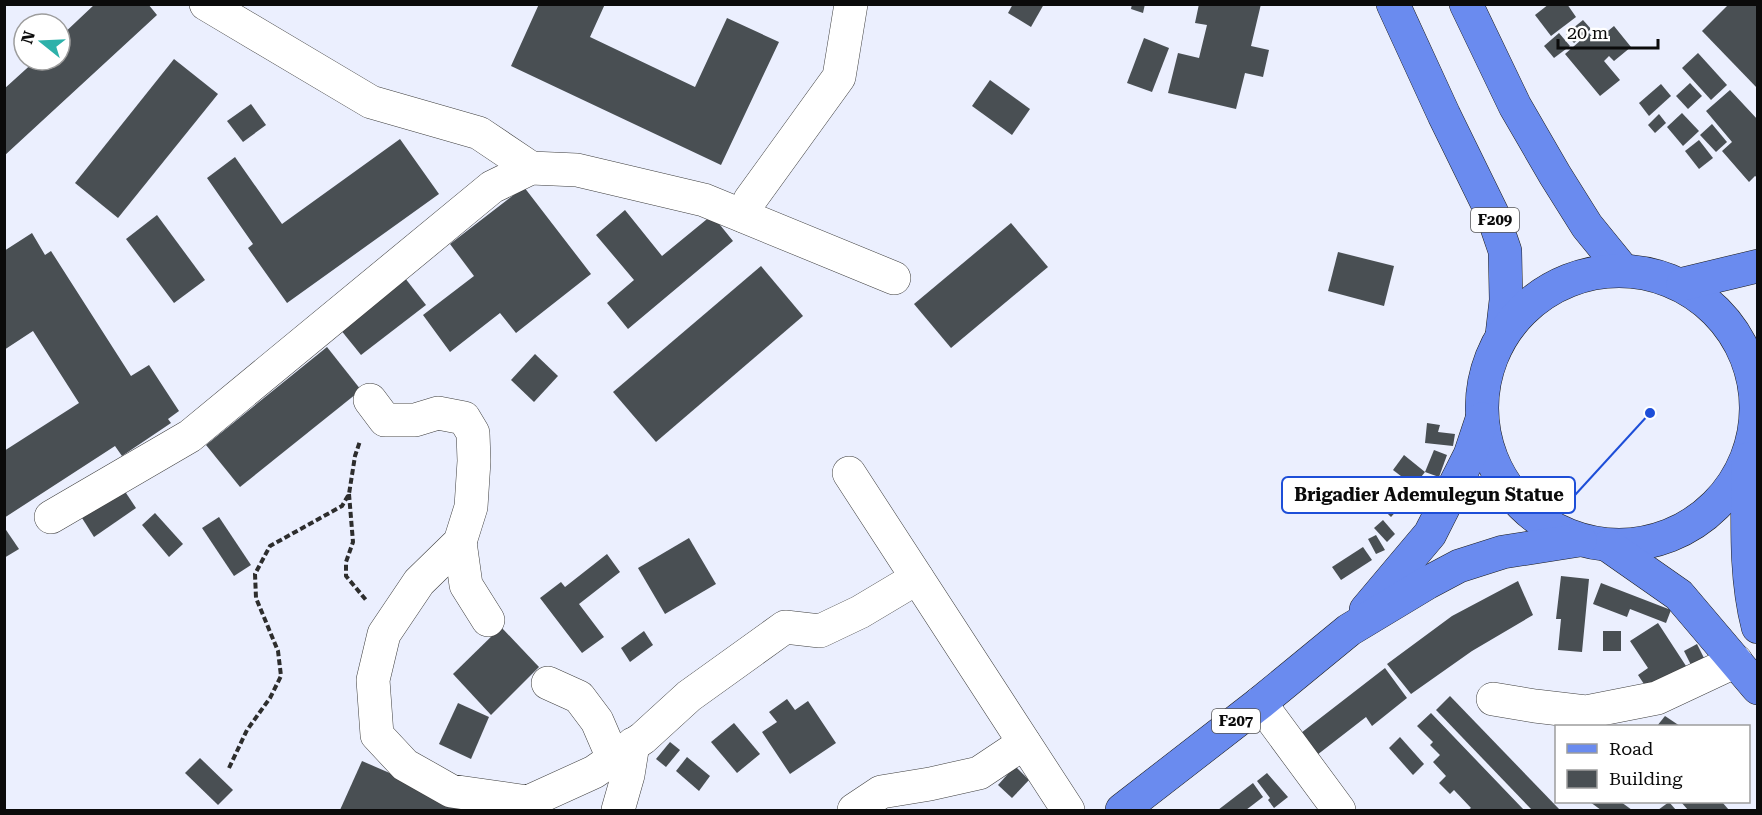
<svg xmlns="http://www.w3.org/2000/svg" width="1762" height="815" font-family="'Roboto Serif',serif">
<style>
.building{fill:#494f53}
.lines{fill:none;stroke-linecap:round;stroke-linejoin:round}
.minor-casing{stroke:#3e3e3e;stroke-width:34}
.major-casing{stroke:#1c1c1c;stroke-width:34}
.path{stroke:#2d2d2d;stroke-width:4;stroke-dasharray:6 3;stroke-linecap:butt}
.minor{stroke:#fff;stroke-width:33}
.major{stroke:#6a8bef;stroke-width:33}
.labels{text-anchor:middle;stroke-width:6;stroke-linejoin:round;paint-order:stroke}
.shield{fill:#fff;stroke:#545454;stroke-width:1.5}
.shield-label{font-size:15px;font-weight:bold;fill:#0b0b0b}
.leader{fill:none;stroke:#1d4ed8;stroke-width:2}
.callout-dot{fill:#1d4ed8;stroke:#fff;stroke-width:2}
.callout{fill:#fff;stroke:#1d4ed8;stroke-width:2}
.callout-label{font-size:18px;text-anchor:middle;font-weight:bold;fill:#0b0b0b}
</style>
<rect width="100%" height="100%" fill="#ebeffe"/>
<g class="building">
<path d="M95 4H148L157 15 4 156V89L36 60H60V37Z"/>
<path d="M539 4H605L590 37 695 87 727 18 779 42 721 165 511 66Z"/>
<path d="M1013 4H1044L1031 27 1008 13Z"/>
<path d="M1132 4H1145L1143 13 1131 9Z"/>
<path d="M1199 4H1261L1251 46 1269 50 1263 77 1245 73 1236 109 1168 93 1178 53 1199 58 1207 25 1195 23Z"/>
<path d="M1549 4H1567L1576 17 1551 36 1535 15Z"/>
<path d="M1729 4H1755L1758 7V89L1702 31Z"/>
<path d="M1583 20 1591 29 1574 43 1566 34Z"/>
<path d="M1614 26 1631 47 1614 61 1609 56 1604 61 1620 80 1600 96 1565 54 1589 33 1596 41Z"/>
<path d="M1559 33 1570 46 1554 58 1544 46Z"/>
<path d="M1144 38 1169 48 1152 92 1127 83Z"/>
<path d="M1698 53 1727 85 1711 100 1682 68Z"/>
<path d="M174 59 218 94 118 218 75 183Z"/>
<path d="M990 80 1030 109 1012 135 972 106Z"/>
<path d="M1690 83 1702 96 1688 109 1676 96Z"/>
<path d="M1661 84 1671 96 1649 116 1639 103Z"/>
<path d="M1730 90 1758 120V178L1755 176 1749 182 1722 151 1732 142 1706 111Z"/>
<path d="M251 104 266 125 243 142 227 121Z"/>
<path d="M1682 113 1699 131 1683 146 1667 127Z"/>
<path d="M1659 114 1666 123 1655 133 1648 125Z"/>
<path d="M1712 124 1727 142 1716 152 1700 135Z"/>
<path d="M400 139 439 194 287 303 248 248 253 244 207 178 235 157 282 224Z"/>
<path d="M1699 140 1713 158 1699 169 1685 151Z"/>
<path d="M524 187 591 274 516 333 500 313 450 352 423 315 474 276 450 244Z"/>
<path d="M625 210 662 256 712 215 733 241 628 329 607 303 634 280 596 235Z"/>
<path d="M157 215 205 280 174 303 126 239Z"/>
<path d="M1011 223 1048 267 951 348 914 304Z"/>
<path d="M32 233 45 255 51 251 131 376 149 365 179 411 168 419 171 423 122 456 115 446 4 518V451L79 403 33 331 4 350V251Z"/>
<path d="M1338 252 1394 266 1384 306 1328 291Z"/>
<path d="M761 266 803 316 656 442 613 392Z"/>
<path d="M405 278 426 305 361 355 340 329Z"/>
<path d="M327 347 361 390 240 487 206 445Z"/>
<path d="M535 354 558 376 534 402 511 380Z"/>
<path d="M1427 423 1440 425 1438 432 1455 434 1453 446 1425 443Z"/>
<path d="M1434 450 1447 455 1439 477 1425 472Z"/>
<path d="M1404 455 1425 472 1414 486 1393 470Z"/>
<path d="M1376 480 1402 505 1391 517 1365 492Z"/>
<path d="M124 490 136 508 94 537 82 518Z"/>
<path d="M155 513 183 544 169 557 142 525Z"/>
<path d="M219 517 251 565 234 576 202 528Z"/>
<path d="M1383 520 1395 534 1387 542 1374 528Z"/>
<path d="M4 527 19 549 4 558Z"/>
<path d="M1376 535 1385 550 1376 554 1368 539Z"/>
<path d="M689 538 716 584 665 614 638 568Z"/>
<path d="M1363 547 1372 560 1341 580 1332 567Z"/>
<path d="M607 554 620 572 579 604 604 637 582 653 540 598 561 582 565 587Z"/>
<path d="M1561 576 1589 579 1582 652 1558 650 1561 619H1556Z"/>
<path d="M1518 581 1533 615 1472 651 1411 694 1387 664 1452 616Z"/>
<path d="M1601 583 1671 610 1666 623 1630 609 1627 617 1593 604Z"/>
<path d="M1658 623 1688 669 1650 693 1638 675 1648 668 1630 641Z"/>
<path d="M501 627 539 667 491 715 453 674Z"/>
<path d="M644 631 653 645 630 662 621 648Z"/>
<rect x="1603" y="631" width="18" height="20"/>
<path d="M1697 644 1707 664 1694 671 1684 651Z"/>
<path d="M1385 668 1407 698 1372 726 1366 717 1317 755 1301 733Z"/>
<path d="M1450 696 1560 810H1532L1436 710Z"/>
<path d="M787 699 795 710 808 701 836 743 790 774 762 732 777 722 769 712Z"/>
<path d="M458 703 489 717 471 759 439 744Z"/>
<path d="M1431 713 1524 810H1468L1471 808 1454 790 1450 794 1439 783 1446 776 1433 762 1440 755 1430 745 1433 742 1417 726Z"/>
<path d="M1665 716 1680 726H1657Z"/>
<path d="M734 723 760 754 737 773 711 742Z"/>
<path d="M1400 737 1424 764 1413 775 1389 748Z"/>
<path d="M670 742 680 750 666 767 656 759Z"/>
<path d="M687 757 710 776 699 791 676 771Z"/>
<path d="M200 758 233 790 218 805 185 773Z"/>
<path d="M362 761 475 810H340Z"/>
<path d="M1015 766 1029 780 1012 798 998 785Z"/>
<path d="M1267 773 1288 797 1274 808 1268 800 1270 798 1257 781Z"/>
<path d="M1253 783 1263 797 1246 810H1218Z"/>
<path d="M1590 802H1621L1632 810H1601Z"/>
<path d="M1669 802 1676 810H1658Z"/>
<path d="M1681 802H1722L1729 810H1688Z"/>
</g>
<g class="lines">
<defs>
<g id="minor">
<path d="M206 4 371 102 479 133 531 168"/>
<path d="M744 216 750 200 839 77 851 4"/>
<path d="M370 400 385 420H415L438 413 464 418 473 433 474 461 471 507 460 542 419 582 384 634 373 680 377 735 405 765 451 791 528 802 594 772 643 738 689 696 785 627 820 631 860 612 917 578"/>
<path d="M849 473 1068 810"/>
<path d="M51 517 190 436 492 187 531 168 577 170 704 200 894 278"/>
<path d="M460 542 466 585 488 620"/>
<path d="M548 683 579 697 597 721 613 758"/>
<path d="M1493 699 1535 706 1586 712 1657 698 1736 661"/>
<path d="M1260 703 1339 810"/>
<path d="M618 810 628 775 633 744"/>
<path d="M854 810 881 792 930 784 979 773 1024 743"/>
</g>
<g id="major">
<path d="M1393 4 1444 115 1492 213 1505 251 1506 300 1502 335"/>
<path d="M1466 4 1515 106 1555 175 1587 226 1622 269"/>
<circle cx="1619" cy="408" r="137"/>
<path d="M1683 284 1758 266"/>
<path d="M1748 459C1748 515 1744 573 1758 627"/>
<path d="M1609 546 1679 595 1758 688"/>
<path d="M1366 610 1430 534 1470 455 1482 419"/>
<path d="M1122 810 1260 703 1349 630 1427 583 1459 566 1503 552 1580 540"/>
</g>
</defs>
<use href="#minor" class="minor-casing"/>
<use href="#major" class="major-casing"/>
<g class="path">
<path d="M349 494 353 542 346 562V576L366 600"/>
<path d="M229 768 247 730 270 698 281 676 278 651 256 598 255 574 270 546 342 506 349 494 355 456 360 441"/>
</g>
<use href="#minor" class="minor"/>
<use href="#major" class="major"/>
</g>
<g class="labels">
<g class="shield">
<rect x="1471" y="208" width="48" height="24" rx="4.5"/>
<rect x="1212" y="709" width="48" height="24" rx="4.5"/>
</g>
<g class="shield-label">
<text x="1495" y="225">F209</text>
<text x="1236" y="726">F207</text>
</g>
</g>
<path class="leader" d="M1650 413L1575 495"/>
<circle class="callout-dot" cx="1650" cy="413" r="6"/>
<rect class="callout" x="1282" y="477" width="293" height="36" rx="6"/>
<g class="callout-label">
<text x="1429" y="501">Brigadier Ademulegun Statue</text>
</g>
<rect width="1762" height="815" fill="none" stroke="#0b0b0b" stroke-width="12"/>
<rect x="1555" y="725" width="195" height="78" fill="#ffffff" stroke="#9d9d9d" stroke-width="1.5"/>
<rect x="1567" y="744" width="30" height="9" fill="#6a8bef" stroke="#9d9d9d" stroke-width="1.5"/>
<text x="1609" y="755" font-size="18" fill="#0b0b0b">Road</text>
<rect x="1567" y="770" width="30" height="18" fill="#494f53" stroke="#9d9d9d" stroke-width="1.5"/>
<text x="1609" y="785" font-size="18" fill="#0b0b0b">Building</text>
<g transform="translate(42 42) rotate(288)"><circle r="28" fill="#ffffff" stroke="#9d9d9d" stroke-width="1.5"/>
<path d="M0-4.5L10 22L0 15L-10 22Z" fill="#2db1aa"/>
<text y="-9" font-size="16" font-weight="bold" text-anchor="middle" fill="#0b0b0b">N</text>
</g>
<path d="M1558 39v9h100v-9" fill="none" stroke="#0b0b0b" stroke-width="3"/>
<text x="1567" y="39" font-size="18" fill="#0b0b0b" stroke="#ffffff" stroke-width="4.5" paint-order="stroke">20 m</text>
</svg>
